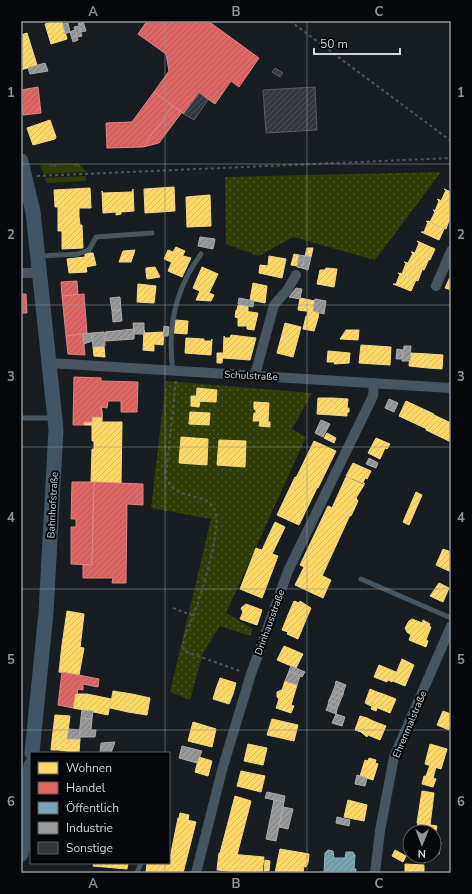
<svg xmlns="http://www.w3.org/2000/svg" width="472" height="894" font-family="'Nunito Sans',sans-serif">
<style>
.grass{fill:url(#grass-tufts)}
.park{fill:url(#park-dots)}
.homes{fill:url(#homes-hatch);stroke:#f1d889}
.shops{fill:url(#shops-hatch);stroke:#db8889}
.public{fill:url(#public-hatch);stroke:#91b4bc}
.industry{fill:url(#industry-hatch);stroke:#aaabad}
.building{fill:url(#building-hatch);stroke:#595d62}
.lines{fill:none;stroke-linecap:round;stroke-linejoin:round}
.path{stroke:#4a555e;stroke-width:2;stroke-dasharray:3 3;stroke-linecap:butt}
.lane{stroke:#465560;stroke-width:5}
.street{stroke:#465560;stroke-width:10}
.secondary{stroke:#415564;stroke-width:15}
.grid{fill:none;stroke:#90959a;stroke-width:1;stroke-opacity:0.55}
.labels{text-anchor:middle;stroke-width:4;stroke-linejoin:round;paint-order:stroke}
.street-label{font-size:10px;fill:#d0d6db;stroke:#05070a}
.neatline{fill:none;stroke:#90959a;stroke-width:1.5}
.grid-label{font-size:13px;text-anchor:middle;font-weight:bold;fill:#90959a}
</style>
<defs>
<pattern id="grass-tufts" width="24" height="20" patternUnits="userSpaceOnUse"><rect width="24" height="20" fill="#313d06"/><path d="M3 7l-1-3M5 7V3M7 7l1-3M15 17l-1-3M17 17v-4M19 17l1-3" fill="none" stroke="#4e582a"/></pattern>
<pattern id="park-dots" width="8" height="8" patternUnits="userSpaceOnUse"><rect width="8" height="8" fill="#313d06"/><path d="M2 2h.1M6 6h.1" fill="none" stroke="#4e582a" stroke-width="1.8" stroke-linecap="round"/></pattern>
<pattern id="homes-hatch" width="6" height="6" patternUnits="userSpaceOnUse"><rect width="6" height="6" fill="#ffd966"/><path d="M-1 1l2-2M0 6l6-6M5 7l2-2" fill="none" stroke="#d8ba5f"/></pattern>
<pattern id="shops-hatch" width="6" height="6" patternUnits="userSpaceOnUse"><rect width="6" height="6" fill="#e06666"/><path d="M-1 1l2-2M0 6l6-6M5 7l2-2" fill="none" stroke="#af5b5b"/></pattern>
<pattern id="public-hatch" width="6" height="6" patternUnits="userSpaceOnUse"><rect width="6" height="6" fill="#76a5af"/><path d="M-1 1l2-2M0 6l6-6M5 7l2-2" fill="none" stroke="#65878e"/></pattern>
<pattern id="industry-hatch" width="6" height="6" patternUnits="userSpaceOnUse"><rect width="6" height="6" fill="#999"/><path d="M-1 1l2-2M0 6l6-6M5 7l2-2" fill="none" stroke="#7e7e7f"/></pattern>
<pattern id="building-hatch" width="6" height="6" patternUnits="userSpaceOnUse"><rect width="6" height="6" fill="#33373b"/><path d="M-1 1l2-2M0 6l6-6M5 7l2-2" fill="none" stroke="#505357"/></pattern>
</defs>
<rect width="100%" height="100%" fill="#181d22"/>
<g class="grass">
<path d="M78 163 87 172 44 174 40 165Z"/>
<path d="M86 176V181L47 183 45 178Z"/>
</g>
<g class="park">
<path d="M441 172 375 260 293 237 259 256 226 244 225 177Z"/>
<path d="M166 381 312 393 292 429 306 437 226 613 253 629 250 636 220 626 203 653 190 700 170 692 211 519 151 508Z"/>
</g>
<g class="homes">
<path d="M56 21H62L67 39 51 44 45 24Z"/>
<path d="M27 33 37 65 21 70V35Z"/>
<path d="M50 120 56 137 55 139 33 145 27 128Z"/>
<path d="M174 187 175 211 145 213 144 189Z"/>
<path d="M90 188 91 208H79V216L58 217V207H55L54 190Z"/>
<path d="M133 189 134 211 121 212V214L116 215V212L103 213 102 191 103 193 132 192Z"/>
<path d="M444 189 451 192V205L439 200 441 201 446 190Z"/>
<path d="M210 195 211 226 187 227 186 197Z"/>
<path d="M437 199 451 205 450 218 433 210 435 211 439 201Z"/>
<path d="M433 210 450 218 446 229 428 221 430 222 435 212Z"/>
<path d="M79 216 80 225H82L83 248 62 249V231H58V217Z"/>
<path d="M426 221 444 229 439 240 421 232H424L428 222Z"/>
<path d="M417 241 435 249 430 260 412 252 415 253 419 243Z"/>
<path d="M176 247 185 251 182 257 173 252Z"/>
<path d="M307 248H313L311 257 305 256Z"/>
<path d="M135 250 131 262H119L123 251Z"/>
<path d="M168 250 175 253 171 262 164 259Z"/>
<path d="M411 252 429 259 424 270 406 263H408L413 253Z"/>
<path d="M85 253H93L96 265 86 267 87 272 69 273 67 259 85 257Z"/>
<path d="M175 254 191 258 182 277 168 271Z"/>
<path d="M294 254 299 255 297 266 291 265Z"/>
<path d="M269 256 286 259 282 278 259 273 260 265 268 266Z"/>
<path d="M404 262 422 270 418 281 400 273 402 274 406 263Z"/>
<path d="M155 267 159 275 154 278 151 272H146V268Z"/>
<path d="M202 267 218 274 208 295 193 288Z"/>
<path d="M326 268 337 269 334 287 317 284 320 270H325Z"/>
<path d="M146 272H151L154 278 159 275 160 277 147 279Z"/>
<path d="M398 273 416 280 411 291 393 284H396L400 274Z"/>
<path d="M450 277H451V290L445 288Z"/>
<path d="M253 283 267 286 265 303 250 300Z"/>
<path d="M138 284 156 286 154 303 137 302Z"/>
<path d="M200 291 208 295 209 293 214 295 211 301 196 300Z"/>
<path d="M300 298 315 301 313 312 298 310Z"/>
<path d="M238 305 248 306V311L237 310Z"/>
<path d="M236 310 258 313 254 330 247 329V326H238V318L235 317Z"/>
<path d="M308 311 319 312 318 318 307 316Z"/>
<path d="M306 316 318 318 314 331 303 329Z"/>
<path d="M175 320 188 321 187 334 174 333Z"/>
<path d="M285 323 301 327 297 342 281 338Z"/>
<path d="M144 330 145 333 164 332 163 345 154 344V351L143 350Z"/>
<path d="M346 330H359L358 340 340 339Z"/>
<path d="M231 335 256 338 250 360 223 358 224 336 225 338H230Z"/>
<path d="M186 338 204 339V341H211L212 339 211 355 185 353Z"/>
<path d="M281 338 297 342 293 357 277 353Z"/>
<path d="M361 345 391 347 390 365 359 363Z"/>
<path d="M104 346 105 357 94 356 93 347Z"/>
<path d="M328 351 350 353 349 363 334 364 335 362H327Z"/>
<path d="M217 353H223L222 363H217Z"/>
<path d="M410 353 429 354 428 368 409 366Z"/>
<path d="M429 354 443 355 442 369 428 368Z"/>
<path d="M197 388 217 390 216 402 196 401Z"/>
<path d="M191 396H197L196 401H200L199 407 191 406Z"/>
<path d="M318 398H333L332 415 317 414Z"/>
<path d="M333 398 348 399 347 408H349V412H347V416L332 415Z"/>
<path d="M406 401 434 414 427 429 399 416Z"/>
<path d="M254 402 269 403 268 421H253L254 413H256V410L254 409Z"/>
<path d="M101 407 102 411V425H84V422H92V417H102Z"/>
<path d="M190 412 210 413 209 425 189 424Z"/>
<path d="M434 415 451 423V442L426 430Z"/>
<path d="M260 421 270 422V427L259 426Z"/>
<path d="M102 422H122L121 483 91 482 92 449H94V441H92V424L102 425Z"/>
<path d="M327 433 336 438 334 443 324 438Z"/>
<path d="M181 437 208 439 207 465 179 463Z"/>
<path d="M376 438 390 444 387 449 385 448 380 459 368 453Z"/>
<path d="M219 440 246 441 245 467 217 465Z"/>
<path d="M314 441 336 451 318 488 296 478Z"/>
<path d="M353 463 371 471 367 479 365 478 363 483 365 484 346 476Z"/>
<path d="M295 477 317 488 299 525 277 515Z"/>
<path d="M346 477 364 485 356 498 358 501 351 516 332 508Z"/>
<path d="M416 492 422 495 409 525 403 522Z"/>
<path d="M328 506 350 515 322 576 300 565Z"/>
<path d="M275 522 285 527 272 554 262 550Z"/>
<path d="M256 548 278 556 262 598 240 589Z"/>
<path d="M443 549 451 552V572L436 565Z"/>
<path d="M304 567 331 580 323 598 295 585Z"/>
<path d="M439 583 449 588 443 602 430 596Z"/>
<path d="M294 601 299 603 300 601 311 608 305 622 288 615Z"/>
<path d="M246 604 262 610 257 625 240 619 243 612 241 608Z"/>
<path d="M67 611 84 614 80 648 62 645Z"/>
<path d="M288 615 305 622 298 639 287 634 288 632 282 630Z"/>
<path d="M412 619 422 623 423 620 430 624 429 626 431 627 426 640 428 641 426 647 409 640 411 635 407 632 405 628 409 621Z"/>
<path d="M62 645 84 648 79 675 59 672Z"/>
<path d="M284 646 303 654 296 668 277 660Z"/>
<path d="M402 659 414 665 405 686 393 681Z"/>
<path d="M379 665 396 672 392 682 388 680 387 682 374 677Z"/>
<path d="M220 678 236 683 233 694 216 689Z"/>
<path d="M285 681 297 685 291 705 294 706 291 713 276 708 279 699 277 697V692L282 690Z"/>
<path d="M216 689 233 694 229 704 213 699Z"/>
<path d="M370 689 377 692 371 706 365 703Z"/>
<path d="M113 691 132 694 128 712 110 708Z"/>
<path d="M377 692 383 694 376 711 371 709Z"/>
<path d="M75 694H87L84 710 73 708Z"/>
<path d="M87 694 111 699 108 715 84 710Z"/>
<path d="M132 694 150 698 147 715 128 712Z"/>
<path d="M383 694 396 699 390 713 378 708Z"/>
<path d="M443 711 451 714 449 730 437 725Z"/>
<path d="M55 715 70 716 67 739 52 740Z"/>
<path d="M360 716 367 718 361 732 355 730Z"/>
<path d="M367 718 373 721 367 737 361 732Z"/>
<path d="M272 719 285 722 281 738 267 735Z"/>
<path d="M373 721 386 726 380 740 368 735Z"/>
<path d="M193 722 216 729 212 747 188 741Z"/>
<path d="M285 722 298 725 294 741 281 738Z"/>
<path d="M66 739 65 751 58 750 59 740Z"/>
<path d="M66 739H73L72 752 65 751Z"/>
<path d="M73 739H80L79 753 72 752Z"/>
<path d="M52 740H59L58 750H51Z"/>
<path d="M248 744 267 748 263 765 244 761Z"/>
<path d="M430 744 447 749 441 769 425 764Z"/>
<path d="M199 757 212 761 208 776 195 772Z"/>
<path d="M369 758 376 760 375 763 378 764 373 780 360 776 365 760 368 761Z"/>
<path d="M430 765 436 767 433 778 426 776Z"/>
<path d="M241 771 265 776 261 792 237 786Z"/>
<path d="M424 776 436 779 433 787 422 784Z"/>
<path d="M422 791 434 793 430 825 417 823Z"/>
<path d="M235 796 251 801 237 855 220 853Z"/>
<path d="M348 800 367 805 364 821 344 817Z"/>
<path d="M180 813 189 815 188 820 179 818Z"/>
<path d="M178 818 196 822 183 873 146 872 147 863H169Z"/>
<path d="M418 823 437 826 434 841 441 842 439 854 434 853V832L416 831Z"/>
<path d="M280 849 309 854 308 863 306 867 304 866 303 873H275Z"/>
<path d="M395 850 406 856 403 862 392 856Z"/>
<path d="M219 853 241 855 239 872 217 870Z"/>
<path d="M241 855 264 857 262 873 239 872Z"/>
<path d="M265 860 270 861 269 871H264Z"/>
<path d="M94 863H128L127 869 93 866Z"/>
<path d="M405 864 424 865V873H405Z"/>
</g>
<g class="shops">
<path d="M147 21H208L259 58 239 87 231 81 215 104 199 93 184 114 154 92 169 71 166 54 138 34Z"/>
<path d="M38 87 41 113 23 115 21 90Z"/>
<path d="M154 92 173 106 143 147 107 148 106 123 132 122Z"/>
<path d="M173 106 182 112 159 143 143 147Z"/>
<path d="M77 281 78 295 62 296 61 282Z"/>
<path d="M21 294H26L27 313H21Z"/>
<path d="M84 294 87 333 66 336 62 296Z"/>
<path d="M83 334 85 355 68 354 66 336Z"/>
<path d="M74 377 101 378V381L138 382 137 412H121V401H108L107 408 101 407 102 417H92V422H84V425H73Z"/>
<path d="M72 482H94L92 565 71 564V527H76V519H71Z"/>
<path d="M94 482 143 484V505L127 504 126 583H112L113 578H83V565H92Z"/>
<path d="M62 672 99 679 98 687 83 684V690L78 689 77 694H75L73 708 58 705Z"/>
</g>
<path class="public" d="M328 850 333 851 334 858H345L346 852H353L355 855 354 869H356V873H324L325 853Z"/>
<g class="industry">
<path d="M83 21 86 31 81 32 78 22Z"/>
<path d="M68 23 70 32 65 34 63 24Z"/>
<path d="M79 26 82 36 77 37 74 27Z"/>
<path d="M75 30 78 40 73 42 70 32Z"/>
<path d="M45 63 48 71 30 74 28 68Z"/>
<path d="M200 237 215 239 213 249 198 246Z"/>
<path d="M299 255 305 256 302 268 297 267Z"/>
<path d="M305 256 311 257 308 270 302 268Z"/>
<path d="M296 288 302 289 300 299 289 297Z"/>
<path d="M120 297 121 310 112 311 110 298Z"/>
<path d="M239 298 254 301 253 307 238 304Z"/>
<path d="M315 299 326 301 324 314 313 311Z"/>
<path d="M121 310 122 321 113 322 112 311Z"/>
<path d="M133 323H144V334H134Z"/>
<path d="M164 326 169 327 168 336H163Z"/>
<path d="M134 329V339L105 341V332Z"/>
<path d="M104 332 105 346 93 347 91 333Z"/>
<path d="M91 333 92 341 84 344 83 334Z"/>
<path d="M404 346H411L410 361H402Z"/>
<path d="M397 349 403 350 402 359H396Z"/>
<path d="M389 399 398 403 394 412 385 408Z"/>
<path d="M321 420 330 424 323 437 315 433Z"/>
<path d="M369 458 378 463 376 468 366 464Z"/>
<path d="M291 666 305 672 302 677 289 671Z"/>
<path d="M289 671 300 676 297 685 285 681Z"/>
<path d="M336 681 346 685 344 690 335 686Z"/>
<path d="M335 686 344 690 343 695 333 691Z"/>
<path d="M333 691 343 695 341 699 331 696Z"/>
<path d="M331 696 341 699 339 704 329 700Z"/>
<path d="M329 700 339 704 337 709 328 705Z"/>
<path d="M328 705 337 709 336 714 326 710Z"/>
<path d="M82 710 93 711 92 719 81 718Z"/>
<path d="M336 714 345 717 342 726 332 723Z"/>
<path d="M81 718 92 719 91 730H96L95 737H79Z"/>
<path d="M69 729 80 730V739H67Z"/>
<path d="M115 742 111 753H100L101 743Z"/>
<path d="M182 746 202 751 197 763 179 758Z"/>
<path d="M357 775 367 778 365 786 355 784Z"/>
<path d="M267 792 285 796 284 802 265 798Z"/>
<path d="M274 800 284 802 276 841 266 839Z"/>
<path d="M283 807 293 809 288 829 279 827Z"/>
<path d="M337 817 350 820 349 826 336 823Z"/>
</g>
<g class="building">
<path d="M275 68 283 73 280 77 272 72Z"/>
<path d="M315 87 317 130 266 133 263 90Z"/>
<path d="M199 93 208 100 194 120 184 114Z"/>
</g>
<g class="lines">
<g class="path">
<path d="M290 21 451 141"/>
<path d="M37 176 451 158"/>
<path d="M176 381 166 476C173 503 207 489 215 511 222 528 201 595 194 614 189 629 181 636 184 651L240 671"/>
<path d="M173 608 194 616"/>
</g>
<g class="lane">
<path d="M40 256 78 254 89 250 96 237 152 233"/>
<path d="M173 371C167 329 175 289 201 254"/>
<path d="M21 418H54"/>
<path d="M361 579 451 618"/>
<path d="M137 873 141 863"/>
</g>
<g class="street">
<path d="M21 273H40"/>
<path d="M436 286 451 251"/>
<path d="M50 363 451 388"/>
<path d="M255 375 274 305 288 289 296 275"/>
<path d="M196 873 222 770 251 674 288 571 373 396 374 383"/>
<path d="M375 873 380 831 394 757 451 626"/>
</g>
<g class="secondary">
<path d="M21 161 33 212 56 429 46 613 32 753"/>
<path d="M21 854 24 838 31 765"/>
</g>
</g>
<path class="grid" d="M165 21V753M307 21V873M21 164H451M21 305H451M21 447H451M21 589H451M21 730H451M165 863V873"/>
<g class="labels">
<g class="street-label">
<text transform="translate(251 375) rotate(3)" y="4">Schulstraße</text>
<text transform="translate(52 505) rotate(-87)" y="4">Bahnhofstraße</text>
<text transform="translate(269 622) rotate(-70)" y="4">Drinhausstraße</text>
<text transform="translate(409 724) rotate(-67)" y="4">Ehrenmalstraße</text>
</g>
</g>
<rect width="472" height="894" fill="none" stroke="#05070a" stroke-width="44"/>
<rect x="30" y="752" width="140" height="112" fill="#05070a" stroke="#565a5e"/>
<rect x="38" y="762" width="20" height="12" fill="#ffd966" stroke="#565a5e"/>
<text x="66" y="772" font-size="12" fill="#d0d6db">Wohnen</text>
<rect x="38" y="782" width="20" height="12" fill="#e06666" stroke="#565a5e"/>
<text x="66" y="792" font-size="12" fill="#d0d6db">Handel</text>
<rect x="38" y="802" width="20" height="12" fill="#76a5af" stroke="#565a5e"/>
<text x="66" y="812" font-size="12" fill="#d0d6db">Öffentlich</text>
<rect x="38" y="822" width="20" height="12" fill="#999999" stroke="#565a5e"/>
<text x="66" y="832" font-size="12" fill="#d0d6db">Industrie</text>
<rect x="38" y="842" width="20" height="12" fill="#33373b" stroke="#565a5e"/>
<text x="66" y="852" font-size="12" fill="#d0d6db">Sonstige</text>
<g transform="translate(422 844) rotate(181)"><circle r="19" fill="#05070a" stroke="#565a5e"/>
<path d="M0-3L7 15L0 10L-7 15Z" fill="#90959a"/>
<text y="-6" font-size="11" font-weight="bold" text-anchor="middle" fill="#d0d6db">N</text>
</g>
<path d="M314 48v6h86v-6" fill="none" stroke="#d0d6db" stroke-width="2"/>
<text x="320" y="48" font-size="12" fill="#d0d6db" stroke="#05070a" stroke-width="3" paint-order="stroke">50 m</text>
<rect x="22" y="22" width="428" height="850" class="neatline"/>
<g class="grid-label">
<text x="93" y="16">A</text>
<text x="236" y="16">B</text>
<text x="379" y="16">C</text>
<text x="11" y="97">1</text>
<text x="461" y="97">1</text>
<text x="11" y="239">2</text>
<text x="461" y="239">2</text>
<text x="11" y="381">3</text>
<text x="461" y="381">3</text>
<text x="11" y="522">4</text>
<text x="461" y="522">4</text>
<text x="11" y="664">5</text>
<text x="461" y="664">5</text>
<text x="11" y="806">6</text>
<text x="461" y="806">6</text>
<text x="93" y="888">A</text>
<text x="236" y="888">B</text>
<text x="379" y="888">C</text>
</g>
</svg>
